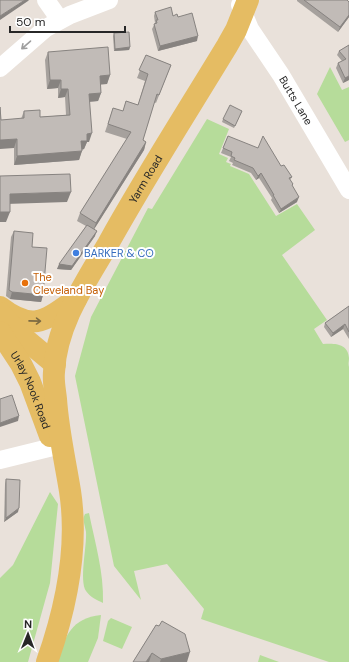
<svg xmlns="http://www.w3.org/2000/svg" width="349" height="662" font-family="'DM Sans',sans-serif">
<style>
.green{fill:#b6dc9a}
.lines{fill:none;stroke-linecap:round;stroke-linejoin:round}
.minor{stroke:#fff;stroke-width:18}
.major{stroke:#e5bc63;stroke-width:22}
.wall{fill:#a6a19d}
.shaded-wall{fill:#878380}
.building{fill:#c1bbb7;stroke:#878380}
.oneway{stroke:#9e9e9e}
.oneway2{stroke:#7c6a42}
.shop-dot{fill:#3f7fe0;stroke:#fff;stroke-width:1.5}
.food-dot{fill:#e8710a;stroke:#fff;stroke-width:1.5}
.labels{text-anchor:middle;stroke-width:4;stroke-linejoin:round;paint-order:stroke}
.street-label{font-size:11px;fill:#272727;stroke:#fff}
.shop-label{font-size:11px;fill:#366cbe;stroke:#fff;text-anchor:start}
.food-label{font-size:11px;fill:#c56008;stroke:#fff;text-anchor:start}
</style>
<rect width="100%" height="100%" fill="#e9e1da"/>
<g class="green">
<path d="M330 67 342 90 349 87V140L345 142 317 94Z"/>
<path d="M207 119 229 129 219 154 228 158 226 162 231 164 230 166 249 174 276 216 297 204 315 230 282 255 327 320 314 329 323 344C334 343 348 343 349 358 349 362 348 363 349 367V662H329L201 619 204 609 167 564 134 571 141 600 114 566 75 376 91 317 148 208 152 209Z"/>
<path d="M50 492 58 504 50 583 28 662H0V578L13 565Z"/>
<path d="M89 513C95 543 104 572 103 603 97 600 90 597 86 591 79 580 87 546 86 532 85 526 82 519 85 514Z"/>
<path d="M101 615 98 638 88 662H58C64 636 72 618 101 615Z"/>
<path d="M111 618 132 627 122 649 103 641 108 621Z"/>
<path d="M260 655 279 662H258Z"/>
</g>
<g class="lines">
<g class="minor">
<path d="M46 0 60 20"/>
<path id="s1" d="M240 5 250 29 281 75 349 190"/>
<path d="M0 68 46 28 70 15 109 0"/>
<path d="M0 460 61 445"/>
</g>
<g class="major">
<path d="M0 307C34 333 46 320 76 299"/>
<path d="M0 313 19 334 55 364"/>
<path id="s2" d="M0 332 21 364 30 382 50 436"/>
<path id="s3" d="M47 662C66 608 79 549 70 491 65 460 58 430 56 399 55 390 53 381 54 372 56 325 85 283 108 244 145 177 187 112 227 46L236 30 248 0"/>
</g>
</g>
<g class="wall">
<path d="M297 0H338L349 2V17L338 32 297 1Z"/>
<path d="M155 12 178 17 197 41 158 51 152 29 155 23 154 16Z"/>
<path d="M114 33 130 47 129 50 114 51 113 36Z"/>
<path d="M349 45V80L343 83 336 68 338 63 342 61 337 55 339 51Z"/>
<path d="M48 52 110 75 107 84H100L101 93 98 101 89 102V142H87L84 149 82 150 79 160 14 165V148L1 120 21 119 24 111 40 117 66 115 65 97 58 98V88L47 89 45 60Z"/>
<path d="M146 55 171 65 156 103 154 102 143 140 146 142 144 150 94 229 95 236 71 270 57 269 86 226 77 221 80 213 127 139 105 132 113 108 123 111 126 101 138 105 145 81 137 78Z"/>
<path d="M242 111 234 128 222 122 223 119Z"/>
<path d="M228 136 281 166 292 177 290 180 297 202 279 213 271 200 272 198 259 178 256 180 251 173 232 165 233 163 229 161 231 157 221 153Z"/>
<path d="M14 231 43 295 41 302 10 299 6 296 11 237Z"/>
<path d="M349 306V339L343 329 331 337 324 327 325 323Z"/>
<path d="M6 479 18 512 4 522 5 484Z"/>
<path d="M156 625 187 662H133Z"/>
</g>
<g class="shaded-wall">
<path d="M25 0H29L28 1 0 20V16Z"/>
<path d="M349 15V17L338 32 340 27Z"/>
<path d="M198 36 197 41 158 51 160 46Z"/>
<path d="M130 47 129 50 114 51 115 49Z"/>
<path d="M110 75 107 84 97 85 100 76Z"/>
<path d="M349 76V80L343 83 345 78Z"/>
<path d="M50 80H61L58 88 47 89Z"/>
<path d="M61 89H68L65 97 58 98Z"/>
<path d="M101 93 98 101 85 102 89 94Z"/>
<path d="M92 133 89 142H87L84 149 78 150 81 141 87 134Z"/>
<path d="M17 139 14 148 0 149V140Z"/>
<path d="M146 142 144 150 93 231 96 223Z"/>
<path d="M82 151 79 160 14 165 17 156Z"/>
<path d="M261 173 259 178 256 180 258 176Z"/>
<path d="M71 192 67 202 6 204 10 194Z"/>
<path d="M299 197 297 202 279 213 281 209Z"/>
<path d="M0 212H10L6 222H0Z"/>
<path d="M97 231 95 236 71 270 57 269 59 264Z"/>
<path d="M12 292 43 295 41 302 10 299Z"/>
<path d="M345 324 343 329 331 337 333 333Z"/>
<path d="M19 416 18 421 0 427V423Z"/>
<path d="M19 508 18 512 4 522 6 518Z"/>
<path d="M190 652 187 662H160L161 659Z"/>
<path d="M152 653 149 662H146Z"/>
</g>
<g class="building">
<path d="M0 0H25L0 16Z"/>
<path d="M304 0H347L349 2V15L340 27Z"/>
<path d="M171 7 173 16 177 14 178 17 192 13 198 36 160 46 154 24 157 23 156 20H158L155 12Z"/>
<path d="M129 32 130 47 115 49 114 33Z"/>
<path d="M349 45V76L345 78 338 63 346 59 339 51Z"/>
<path d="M108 47 110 75 100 76 101 93 89 94 92 133 87 134V141H81L82 151 17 156V139L0 140V107L1 120 24 118V111L40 110V117L70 115 68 89H61V80H50L48 52Z"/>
<path d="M146 55 171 65 159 95 157 94 143 140 146 142 96 223 80 213 131 132 108 124 113 108 123 111 126 101 138 105 148 74 139 70Z"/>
<path d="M230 105 242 111 235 126 223 119Z"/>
<path d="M228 136 258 148 263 136 281 166 284 165 292 177 289 178 293 184 292 185 299 197 281 209 273 195H274L261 173 258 176 253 168 234 160 235 158 231 156 232 152 223 148Z"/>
<path d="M70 174 71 192 10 194V212H0V176Z"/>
<path d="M87 225 97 231 72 266 59 264Z"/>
<path d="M14 231 33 233 32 247 47 248 43 295 12 292 9 290Z"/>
<path d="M349 306V332L345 324 333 333 325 323Z"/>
<path d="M12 395 19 416 0 423V399Z"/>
<path d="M6 479 20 480 19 508 6 518Z"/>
<path d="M162 621 185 634 190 652 161 659 152 653 146 662H133L156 625 159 626Z"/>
</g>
<defs><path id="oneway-shaft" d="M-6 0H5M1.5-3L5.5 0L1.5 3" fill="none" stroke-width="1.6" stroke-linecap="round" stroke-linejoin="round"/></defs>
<use class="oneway" href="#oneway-shaft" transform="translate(26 45) rotate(139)"/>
<use class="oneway2" href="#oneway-shaft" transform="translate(35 321) rotate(1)"/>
<circle class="shop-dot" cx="76" cy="253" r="4"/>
<circle class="food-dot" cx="25" cy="283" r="4"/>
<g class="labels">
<g class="street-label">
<text dy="4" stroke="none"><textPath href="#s1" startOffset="111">Butts Lane</textPath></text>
<text dy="4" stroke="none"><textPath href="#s3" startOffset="510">Yarm Road</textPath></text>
<text dy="4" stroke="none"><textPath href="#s2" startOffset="66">Urlay Nook Road</textPath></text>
</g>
<g class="shop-label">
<text x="84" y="257">BARKER &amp; CO</text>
</g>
<g class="food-label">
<text x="33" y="281">The<tspan x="33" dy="13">Cleveland Bay</tspan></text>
</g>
</g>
<g transform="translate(28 634) rotate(1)" stroke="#ffffff" stroke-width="3" paint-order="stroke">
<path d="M0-3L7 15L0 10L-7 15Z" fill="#272727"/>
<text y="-6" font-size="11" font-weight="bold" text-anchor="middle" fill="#272727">N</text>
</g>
<path d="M10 26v6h115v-6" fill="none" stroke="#272727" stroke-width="2"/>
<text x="16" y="26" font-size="12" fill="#272727" stroke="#ffffff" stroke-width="3" paint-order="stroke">50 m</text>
</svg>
